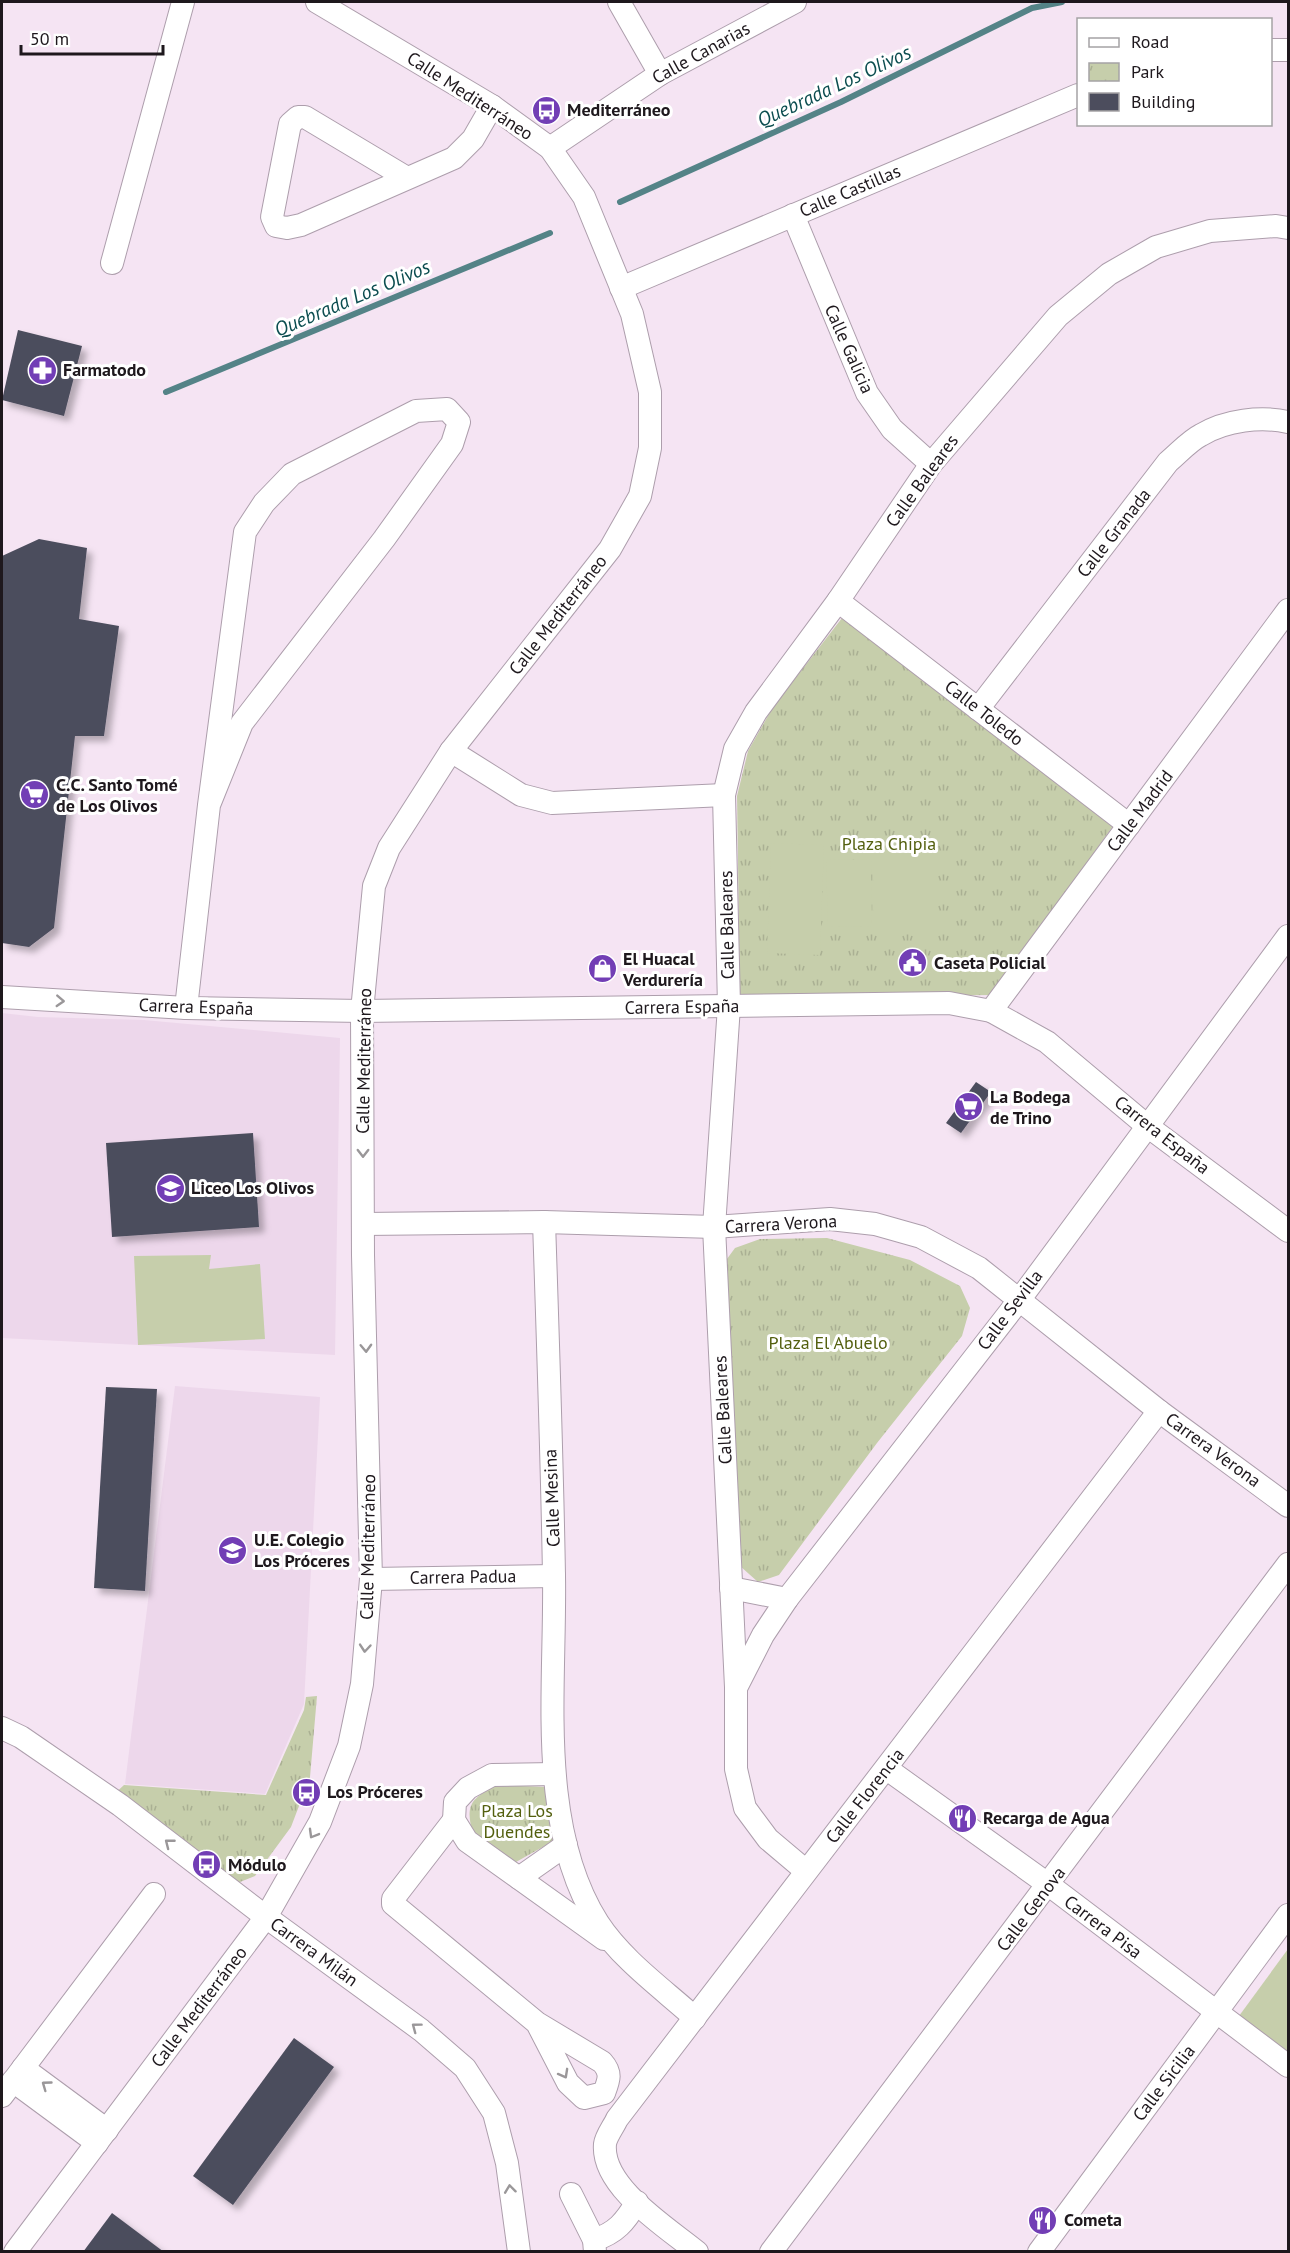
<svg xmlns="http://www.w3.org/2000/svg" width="1290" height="2253" font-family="'PT Sans',sans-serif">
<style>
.built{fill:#edd7eb}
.park{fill:url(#park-tufts)}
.pitch{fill:#c6ceab}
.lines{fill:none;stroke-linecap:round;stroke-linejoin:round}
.stream{stroke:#548387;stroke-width:6}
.building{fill:#4c4d5d;filter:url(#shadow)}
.minor-casing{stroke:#ad9eac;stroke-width:24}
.minor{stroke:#fff;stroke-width:22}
.oneway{stroke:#9a9799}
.labels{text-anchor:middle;stroke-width:6;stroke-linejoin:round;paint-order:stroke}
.street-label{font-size:18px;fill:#1e181d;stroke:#fff}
.poi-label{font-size:18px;font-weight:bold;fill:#1e181d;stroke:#fff;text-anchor:start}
.park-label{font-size:18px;fill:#535f0e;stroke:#fff}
.water-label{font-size:20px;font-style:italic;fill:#0c4d50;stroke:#fff}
</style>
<defs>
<pattern id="park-tufts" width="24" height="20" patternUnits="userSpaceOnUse" patternTransform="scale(1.5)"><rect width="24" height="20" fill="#c6ceab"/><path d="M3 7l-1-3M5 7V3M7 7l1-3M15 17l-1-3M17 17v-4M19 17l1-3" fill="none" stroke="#aab093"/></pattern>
<filter id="shadow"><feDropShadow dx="5.5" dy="5.5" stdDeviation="3" flood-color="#0004"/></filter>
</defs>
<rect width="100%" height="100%" fill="#f5e4f3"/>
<g class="built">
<path d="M2 1013 38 1017 144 1020 340 1038 335 1355 2 1338Z"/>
<path d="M175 1386 320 1397 304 1704 265 1794 125 1784Z"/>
</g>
<g class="park">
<path d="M842 618 1113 826 993 995 740 998 737 796 748 751 773 707Z"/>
<path d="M827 1238 910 1260 960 1286 970 1308 962 1336 877 1443 779 1575 758 1582 740 1566 724 1263 735 1248 760 1239Z"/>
<path d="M317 1696 310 1777 291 1827 255 1876 235 1884 111 1797 124 1785 266 1795 304 1710 306 1697Z"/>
<path d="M497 1785 549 1787 557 1839 516 1862 473 1834C465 1805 470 1799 497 1785Z"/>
</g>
<g class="pitch">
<path d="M771 843 824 845 820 955 767 953Z"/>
<path d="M871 859 872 926 828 927 826 860Z"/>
<rect x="874" y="859" width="62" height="68"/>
<path d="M211 1255 209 1269 260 1264 265 1339 138 1345 134 1256Z"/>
<path d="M1288 1949V2052L1239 2016Z"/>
</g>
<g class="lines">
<g class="stream">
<path d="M620 202 841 102 1032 8 1062 2"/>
<path d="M166 392 550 233"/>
</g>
</g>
<g class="building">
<path d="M18 330 82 346 64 416 2 400Z"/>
<path d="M39 539 87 548 79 619 119 626 104 736H75L54 928 29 947 2 943V556Z"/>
<path d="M976 1082 991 1092 961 1133 946 1123Z"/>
<path d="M253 1133 259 1227 112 1237 106 1143Z"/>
<path d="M106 1387 157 1389 145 1591 94 1588Z"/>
<path d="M294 2038 334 2067 233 2205 193 2176Z"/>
<path d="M112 2213 164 2252H83Z"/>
</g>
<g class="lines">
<defs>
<g id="minor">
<path d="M619 2 660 74"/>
<path d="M1270 50H1288"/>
<path d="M550 148 660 74 795 2"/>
<path d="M407 178 305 117H298L290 124 272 217 276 226 287 228 301 225 454 158 473 139 492 106"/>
<path d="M793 215 867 393 892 429 931 464"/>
<path d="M112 263 183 2"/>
<path d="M621 288 1078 95"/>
<path d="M838 601 1129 825"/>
<path d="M978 709 1168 462C1179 453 1189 441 1201 435 1226 420 1261 416 1288 422"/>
<path d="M451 751 521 795 552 803 724 795"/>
<path d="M2 997 186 1008 362 1011 949 1003 991 1011 1047 1042 1146 1125 1288 1231"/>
<path d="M186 1008 209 805 245 532 264 503 292 474 416 411 447 409 459 422 452 444 384 539 242 723 209 805"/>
<path d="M991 1011 1288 610"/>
<path d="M544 1222C548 1340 552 1458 554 1576 556 1686 536 1825 598 1923 622 1960 663 1989 695 2018"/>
<path d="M363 1224 544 1222 714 1227 830 1219 875 1224 921 1237 979 1268 1159 1411 1288 1506"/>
<path d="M371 1579 554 1576"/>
<path d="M731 1588 787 1599"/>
<path d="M737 1686 763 1635 787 1599 1020 1299 1288 936"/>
<path d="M2 1728 21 1737 120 1805 266 1917 421 2030 465 2068 494 2113 507 2163 519 2252"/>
<path d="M887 1769 1049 1885 1288 2066"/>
<path d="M554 1774 492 1775 468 1788 455 1802 454 1820 467 1841 604 1939"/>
<path d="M454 1820 393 1899V1904L537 2023 602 2062C612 2073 609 2080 604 2093L584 2098 568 2083 537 2023"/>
<path d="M806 1871 768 1839 745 1808 736 1769V1687L714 1227 729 1006 724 795 735 749 756 712 838 601 931 464 1058 316 1109 274 1156 247 1210 231 1276 226 1288 228"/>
<path d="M519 1878 566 1845"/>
<path d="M23 2068 107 2130"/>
<path d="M13 2081 97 2143"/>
<path d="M2 2096 154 1894"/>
<path d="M571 2194 594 2240 595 2252"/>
<path d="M594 2240C616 2233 625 2222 637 2202"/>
<path d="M15 2252 266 1917 320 1822 349 1746 362 1684 371 1579 363 1255 362 1011 374 886 389 848 451 751 610 549 640 496 650 448V392L632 314 584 197 550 148 492 106 317 2"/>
<path d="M697 2252C668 2228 601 2187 605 2144 606 2136 614 2126 617 2119L1159 1411"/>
<path d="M771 2252 1288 1564"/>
<path d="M1039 2252 1288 1915"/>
</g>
</defs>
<use href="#minor" class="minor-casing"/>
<use href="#minor" class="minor"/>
</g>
<defs><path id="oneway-chevron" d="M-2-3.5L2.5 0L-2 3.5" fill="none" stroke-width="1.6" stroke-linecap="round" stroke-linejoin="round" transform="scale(1.5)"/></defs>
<g class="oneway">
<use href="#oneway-chevron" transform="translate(60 1001) rotate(3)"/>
<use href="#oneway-chevron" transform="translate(363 1153) rotate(90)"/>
<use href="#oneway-chevron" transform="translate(366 1348) rotate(88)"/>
<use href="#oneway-chevron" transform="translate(365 1648) rotate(95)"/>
<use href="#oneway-chevron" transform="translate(313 1834) rotate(120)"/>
<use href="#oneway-chevron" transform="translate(169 1843) rotate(-142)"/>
<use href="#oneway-chevron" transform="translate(416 2027) rotate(-143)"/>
<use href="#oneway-chevron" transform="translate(564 2074) rotate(61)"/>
<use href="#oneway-chevron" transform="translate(46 2085) rotate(-144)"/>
<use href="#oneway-chevron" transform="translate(510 2189) rotate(-97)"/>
</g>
<defs>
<symbol id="bus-disc" viewBox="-11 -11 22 22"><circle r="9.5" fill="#723eb5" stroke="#fff"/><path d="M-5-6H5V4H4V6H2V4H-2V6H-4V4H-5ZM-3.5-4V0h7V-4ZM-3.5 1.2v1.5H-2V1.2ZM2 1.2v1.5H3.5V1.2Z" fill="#fff"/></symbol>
<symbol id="pharmacy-disc" viewBox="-11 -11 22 22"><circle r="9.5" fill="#723eb5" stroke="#fff"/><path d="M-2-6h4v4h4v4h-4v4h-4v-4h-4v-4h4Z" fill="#fff"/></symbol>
<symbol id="supermarket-disc" viewBox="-11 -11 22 22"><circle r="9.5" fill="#723eb5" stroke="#fff"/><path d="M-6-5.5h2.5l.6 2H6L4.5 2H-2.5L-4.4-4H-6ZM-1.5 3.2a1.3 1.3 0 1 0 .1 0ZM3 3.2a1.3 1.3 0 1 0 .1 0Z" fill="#fff"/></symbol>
<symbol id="civic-disc" viewBox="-11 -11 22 22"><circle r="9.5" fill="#723eb5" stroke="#fff"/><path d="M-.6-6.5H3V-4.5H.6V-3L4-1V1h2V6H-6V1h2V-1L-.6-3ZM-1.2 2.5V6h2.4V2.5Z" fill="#fff"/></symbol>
<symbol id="shop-disc" viewBox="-11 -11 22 22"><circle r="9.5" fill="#723eb5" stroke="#fff"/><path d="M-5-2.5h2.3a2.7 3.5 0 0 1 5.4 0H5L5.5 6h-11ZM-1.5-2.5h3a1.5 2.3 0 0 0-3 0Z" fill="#fff"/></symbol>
<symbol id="school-disc" viewBox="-11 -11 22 22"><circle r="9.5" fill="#723eb5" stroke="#fff"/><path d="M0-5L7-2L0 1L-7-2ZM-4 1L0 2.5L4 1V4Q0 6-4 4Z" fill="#fff"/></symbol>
<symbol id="restaurant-disc" viewBox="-11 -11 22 22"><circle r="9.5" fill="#723eb5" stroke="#fff"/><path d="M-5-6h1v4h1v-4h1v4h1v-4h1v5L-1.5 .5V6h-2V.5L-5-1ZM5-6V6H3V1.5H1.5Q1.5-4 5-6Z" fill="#fff"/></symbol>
</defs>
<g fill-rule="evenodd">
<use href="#bus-disc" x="530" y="94" width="33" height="33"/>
<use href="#pharmacy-disc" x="26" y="354" width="33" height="33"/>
<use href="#supermarket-disc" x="18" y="778" width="33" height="33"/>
<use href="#civic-disc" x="896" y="946" width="33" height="33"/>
<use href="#shop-disc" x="586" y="952" width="33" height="33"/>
<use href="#supermarket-disc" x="952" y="1090" width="33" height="33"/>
<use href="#school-disc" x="154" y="1172" width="33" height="33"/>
<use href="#school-disc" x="216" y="1534" width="33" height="33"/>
<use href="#bus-disc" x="290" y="1776" width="33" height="33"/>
<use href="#restaurant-disc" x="946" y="1802" width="33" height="33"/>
<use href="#bus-disc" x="190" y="1848" width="33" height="33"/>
<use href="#restaurant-disc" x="1026" y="2204" width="33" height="33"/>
</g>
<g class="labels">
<g class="street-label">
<text transform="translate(701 53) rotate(-29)" y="6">Calle Canarias</text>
<text transform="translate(470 96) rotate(33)" y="6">Calle Mediterráneo</text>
<text transform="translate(850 191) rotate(-23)" y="6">Calle Castillas</text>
<text transform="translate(849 349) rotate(66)" y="6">Calle Galicia</text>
<text transform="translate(922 481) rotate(-54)" y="6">Calle Baleares</text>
<text transform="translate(1114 533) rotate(-52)" y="6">Calle Granada</text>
<text transform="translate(558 615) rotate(-52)" y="6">Calle Mediterráneo</text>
<text transform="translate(984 713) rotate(38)" y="6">Calle Toledo</text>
<text transform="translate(1140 811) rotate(-53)" y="6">Calle Madrid</text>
<text transform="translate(727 925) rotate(-91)" y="6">Calle Baleares</text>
<text transform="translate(196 1007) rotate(2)" y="6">Carrera España</text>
<text transform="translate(682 1007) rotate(-1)" y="6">Carrera España</text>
<text transform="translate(364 1061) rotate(-89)" y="6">Calle Mediterráneo</text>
<text transform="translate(1162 1135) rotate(38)" y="6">Carrera España</text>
<text transform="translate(781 1224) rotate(-3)" y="6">Carrera Verona</text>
<text transform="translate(1010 1310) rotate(-53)" y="6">Calle Sevilla</text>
<text transform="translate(723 1410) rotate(-93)" y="6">Calle Baleares</text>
<text transform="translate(1213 1450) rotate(36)" y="6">Carrera Verona</text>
<text transform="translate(552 1498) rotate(-92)" y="6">Calle Mesina</text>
<text transform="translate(368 1547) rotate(-89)" y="6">Calle Mediterráneo</text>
<text transform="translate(463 1577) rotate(-1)" y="6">Carrera Padua</text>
<text transform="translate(865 1796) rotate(-52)" y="6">Calle Florencia</text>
<text transform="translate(1031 1909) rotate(-53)" y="6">Calle Genova</text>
<text transform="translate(1103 1927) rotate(37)" y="6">Carrera Pisa</text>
<text transform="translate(314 1952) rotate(36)" y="6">Carrera Milán</text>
<text transform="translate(199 2007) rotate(-53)" y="6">Calle Mediterráneo</text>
<text transform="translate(1164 2083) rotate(-53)" y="6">Calle Sicilia</text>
</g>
<g class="poi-label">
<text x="567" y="116">Mediterráneo</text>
<text x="63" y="376">Farmatodo</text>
<text x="56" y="791">C.C. Santo Tomé<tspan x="56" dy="21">de Los Olivos</tspan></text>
<text x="623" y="965">El Huacal<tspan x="623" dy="21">Verdurería</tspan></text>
<text x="934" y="969">Caseta Policial</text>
<text x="990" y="1103">La Bodega<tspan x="990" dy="21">de Trino</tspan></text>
<text x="191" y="1194">Liceo Los Olivos</text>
<text x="254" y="1546">U.E. Colegio<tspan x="254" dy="21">Los Próceres</tspan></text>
<text x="327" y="1798">Los Próceres</text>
<text x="983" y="1824">Recarga de Agua</text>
<text x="228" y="1871">Módulo</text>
<text x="1064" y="2226">Cometa</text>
</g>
<g class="park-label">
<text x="889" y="850">Plaza Chipia</text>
<text x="828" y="1349">Plaza El Abuelo</text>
<text x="517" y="1817">Plaza Los<tspan x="517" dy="21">Duendes</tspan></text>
</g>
<g class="water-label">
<text transform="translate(834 86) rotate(-25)" y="7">Quebrada Los Olivos</text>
<text transform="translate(352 298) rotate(-23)" y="7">Quebrada Los Olivos</text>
</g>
</g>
<rect width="1290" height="2253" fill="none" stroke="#1e181d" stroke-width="6"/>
<rect x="1077" y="18" width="195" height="108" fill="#ffffff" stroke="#a5a3a5" stroke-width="1.5"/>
<rect x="1089" y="38" width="30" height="9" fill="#ffffff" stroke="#a5a3a5" stroke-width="1.5"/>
<text x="1131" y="48" font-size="18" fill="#1e181d">Road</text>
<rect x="1089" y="63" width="30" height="18" fill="url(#park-tufts)" stroke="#a5a3a5" stroke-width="1.5"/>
<text x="1131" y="78" font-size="18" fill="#1e181d">Park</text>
<rect x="1089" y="93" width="30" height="18" fill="#4c4d5d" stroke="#a5a3a5" stroke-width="1.5"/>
<text x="1131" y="108" font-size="18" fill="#1e181d">Building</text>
<path d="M21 45v9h142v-9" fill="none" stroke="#1e181d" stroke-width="3"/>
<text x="30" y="45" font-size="18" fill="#1e181d" stroke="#ffffff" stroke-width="4.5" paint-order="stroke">50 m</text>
</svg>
